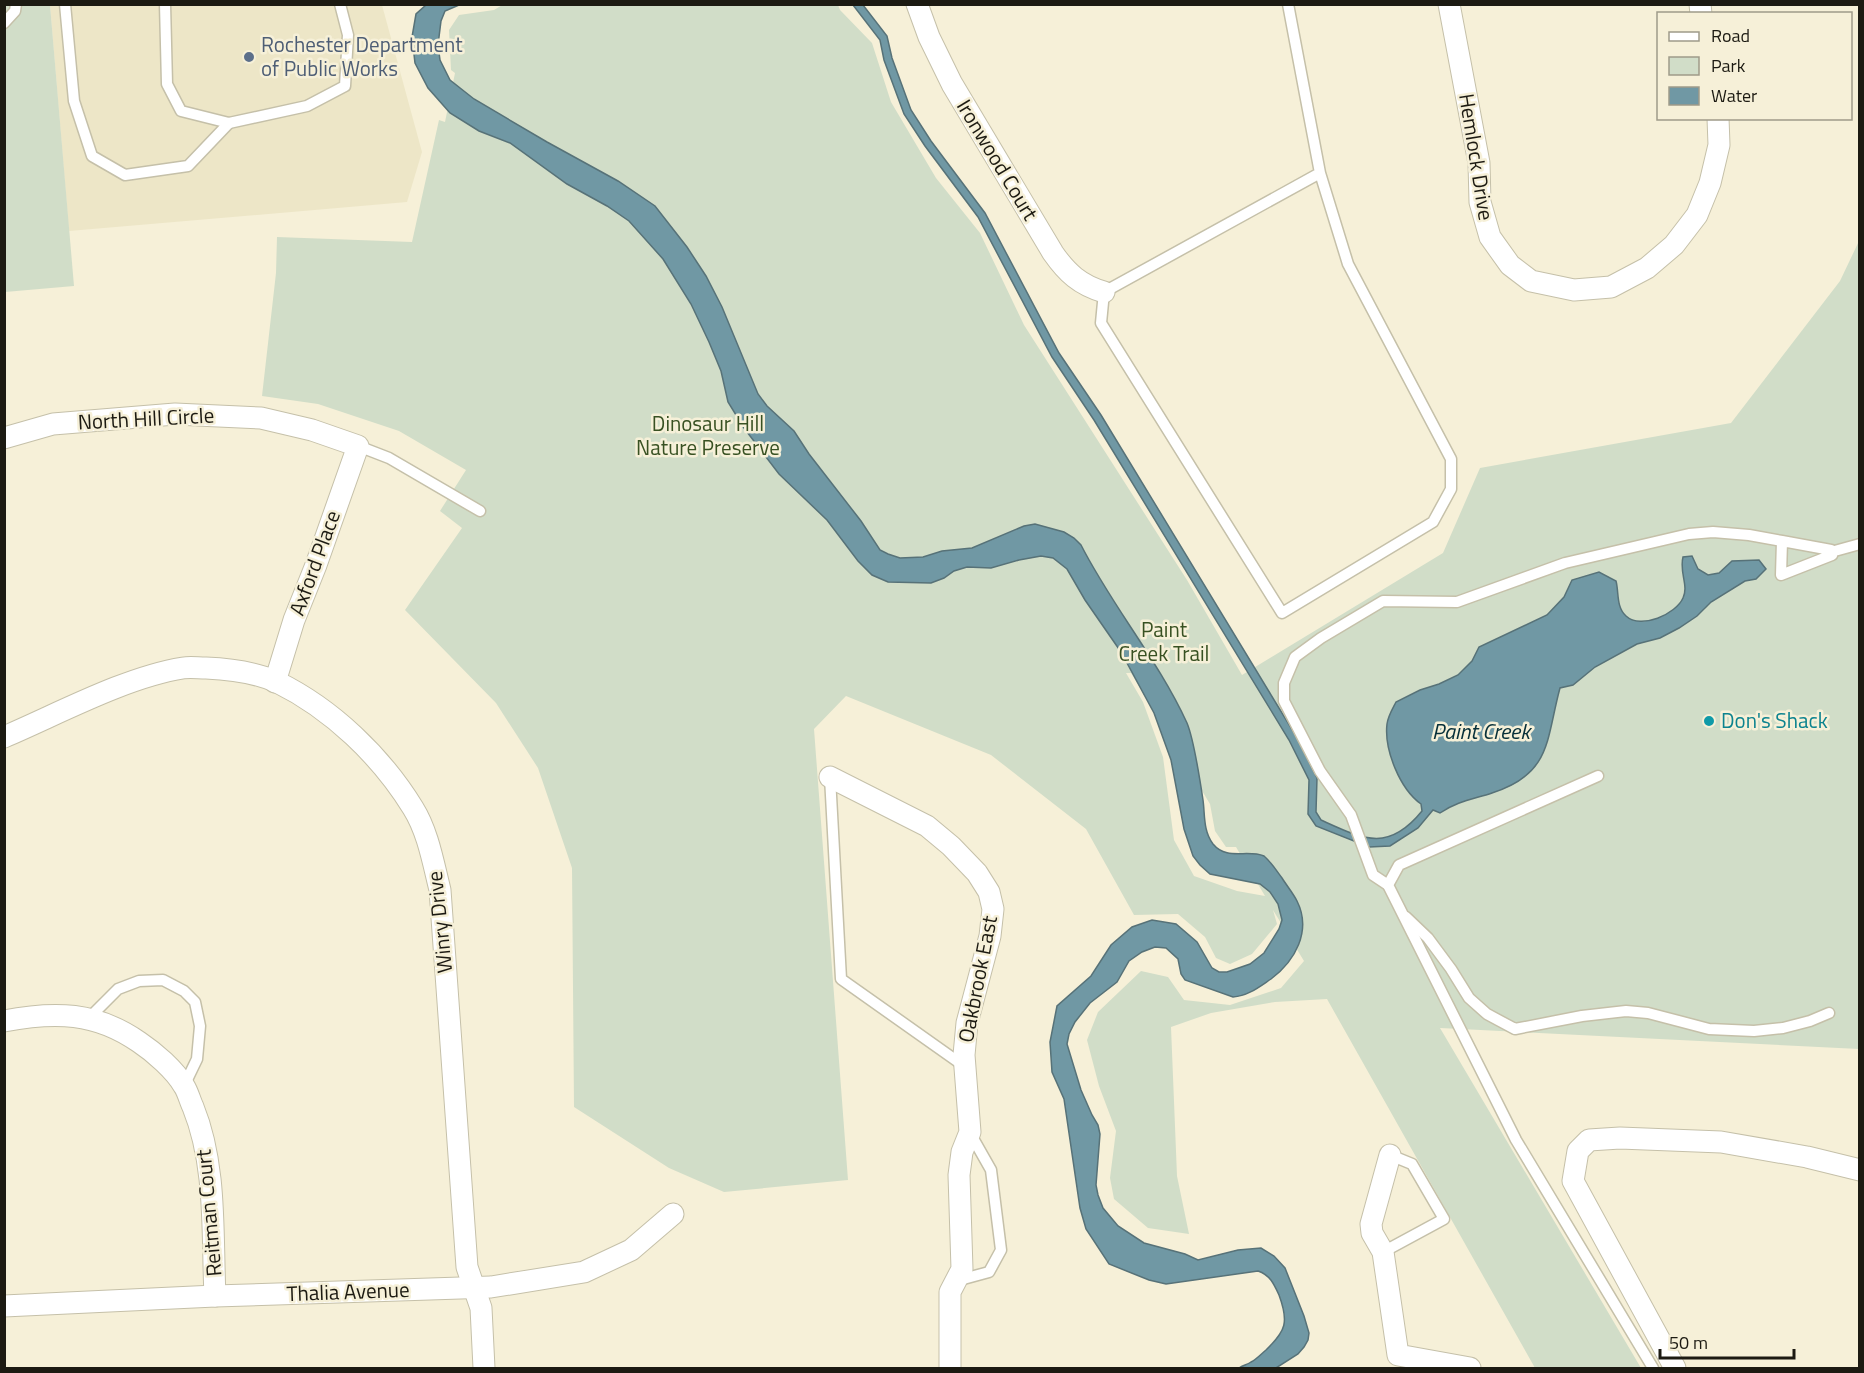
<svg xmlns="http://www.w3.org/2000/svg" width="1864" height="1373" font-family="'Titillium Web',sans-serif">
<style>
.built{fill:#ede6c7}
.green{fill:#d1ddc8;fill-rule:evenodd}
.water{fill:#7098a4;stroke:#577278;stroke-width:1.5}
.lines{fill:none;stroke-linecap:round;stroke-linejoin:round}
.service-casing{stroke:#c5c0a9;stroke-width:13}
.minor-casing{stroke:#c5c0a9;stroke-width:23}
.service{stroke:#fff;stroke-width:10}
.minor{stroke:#fff;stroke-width:21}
.service-dot{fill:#5c6f8a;stroke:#f6f0d8;stroke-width:2}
.culture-dot{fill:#0f9aa8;stroke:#f6f0d8;stroke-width:2}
.labels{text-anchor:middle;stroke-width:5;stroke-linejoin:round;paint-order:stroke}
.service-label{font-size:21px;fill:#4e5e75;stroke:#f6f0d8;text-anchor:start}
.street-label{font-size:21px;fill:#1c1a12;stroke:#f6f0d8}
.park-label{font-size:21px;fill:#385122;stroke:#f6f0d8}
.culture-label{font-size:21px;fill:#0d838f;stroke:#f6f0d8;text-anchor:start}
.water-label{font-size:22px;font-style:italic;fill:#062f39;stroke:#f6f0d8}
</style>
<rect width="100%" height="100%" fill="#f6f0d8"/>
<path class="built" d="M50 5H382L422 152 407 202 69 231Z"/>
<g class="green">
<path d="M504 4 838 5 840 10 872 43 891 102 936 178 980 233 1024 325 1187 580 1242 675 1443 553 1480 468 1731 423 1840 281 1859 241V1049L1440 1028 1641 1368H1535L1327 999 1275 1002 1211 1013 1171 1027 1177 1176 1189 1234 1148 1228 1114 1199 1110 1178 1116 1131 1099 1086 1087 1040 1098 1012 1141 971 1168 977 1184 1000 1230 1005 1281 988 1304 961 1273 910 1277 924 1252 954 1230 964 1216 958 1205 937 1178 914 1134 915 1086 829 991 755 846 696 814 729 848 1180 724 1192 669 1168 574 1107 572 868 538 768 496 703 405 610 462 528 440 511 466 470 399 431 318 404 262 396 276 273 277 237 412 242 439 120 445 122 455 73 451 70 449 30 459 15 494 10ZM1126 673H1131L1210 804 1215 831 1226 847H1236L1265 896 1237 891 1194 876 1174 840 1163 757 1143 702Z"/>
<path d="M5 5H50L74 286 5 292Z"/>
</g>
<g class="water">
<path d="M426 5H459L445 11 441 21 438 45 440 60 450 80 474 99 547 142 618 181 655 206 687 247 706 276 722 307 758 394 767 406 794 431 809 454 861 521 880 550 888 554 900 558 923 557 942 551 972 548 1024 526 1035 524 1064 532 1074 538 1081 545C1112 606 1158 660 1187 723 1194 740 1200 780 1203 800 1205 814 1203 831 1213 844 1227 861 1247 849 1264 856 1271 862 1276 870 1282 878 1287 886 1293 893 1297 901 1312 931 1295 961 1271 979 1259 987 1248 996 1233 997L1185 980 1181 974 1178 959 1166 948 1155 947 1142 952 1129 961 1117 982 1090 1003 1075 1022 1069 1034 1067 1044 1081 1090 1092 1115 1098 1125 1100 1134 1096 1185 1098 1195 1103 1208 1118 1226 1144 1243 1185 1254 1198 1260 1238 1250 1261 1248 1274 1256 1285 1268 1304 1316 1309 1333 1308 1340 1304 1347 1298 1354 1276 1368H1239C1243 1365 1247 1365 1251 1362 1257 1359 1261 1354 1266 1350 1286 1331 1289 1322 1279 1295 1274 1284 1270 1275 1258 1271L1166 1284 1149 1280 1109 1264 1086 1229 1080 1208 1064 1099 1052 1072 1050 1042 1057 1006 1091 976 1111 945 1132 927 1152 920 1176 924 1197 942 1212 968 1219 972H1227L1250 964 1264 953 1279 929 1282 920 1278 904 1270 892 1260 884 1210 874 1200 865 1193 856 1184 829 1171 760 1154 713 1121 652 1085 600 1067 569 1053 558 1041 556 1019 560 991 568 967 567 954 571 944 578 931 583 888 582 872 575 858 561 827 520 779 474 744 428 728 402 721 371 709 342 691 304 663 259 629 221 607 206 567 184 510 143 479 131 450 113 428 88 415 63 412 37 416 14Z"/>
<path d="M853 5H863L887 36 892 58 911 110 931 141 985 213 1059 353 1101 415 1296 736 1317 778 1316 812 1321 820C1363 839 1388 853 1422 811L1421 804C1400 789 1384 750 1387 724 1388 716 1393 708 1396 702L1420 690 1439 684 1458 675 1472 661 1479 647 1547 615 1564 597 1572 580 1599 572 1616 581C1619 592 1616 607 1626 616 1641 630 1676 614 1683 598 1689 586 1679 572 1683 557L1692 556 1698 569 1708 575 1719 573 1732 561 1759 560 1766 569 1756 579 1745 581 1711 602 1697 616 1679 628 1660 638 1637 644 1595 667 1573 685 1560 688C1546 739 1552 774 1492 793 1474 799 1457 801 1440 813L1433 810 1418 828 1390 846 1369 847 1316 826 1308 814 1309 780 1289 740 1094 420 1052 357 978 217 925 146 904 114 884 60 880 40Z"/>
</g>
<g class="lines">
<defs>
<g id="service">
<path d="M65 4 74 101 92 156 125 175 188 166 229 123"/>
<path d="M165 4 167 84 181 111 229 123 307 106 345 86 348 35 340 4"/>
<path d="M1288 4 1320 173 1104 292 1101 323 1282 613 1433 522 1451 489V459L1348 264 1320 173"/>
<path d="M4 23 15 11 16 4"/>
<path d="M358 446 389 458 480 511"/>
<path d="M1831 552 1860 544"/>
<path d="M1598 776 1399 865 1388 885 1516 1140 1653 1368"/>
<path d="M830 777 841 979 964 1066"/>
<path d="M1388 885 1373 875 1351 815 1320 771 1284 701V683L1295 657 1321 638 1383 601 1457 602 1565 563 1689 534 1713 532 1749 535 1782 541 1781 575 1832 555 1831 550 1782 541"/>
<path d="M1406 917 1428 938 1451 969 1469 998 1487 1014 1515 1029 1582 1016 1626 1011 1648 1013 1709 1029 1754 1031 1783 1028 1810 1021 1829 1013"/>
<path d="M89 1018 118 989 139 981 163 980 184 991 195 1002 200 1026 197 1059 184 1086"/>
<path d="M1383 1252 1444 1219 1412 1164 1390 1155"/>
<path d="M956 1281 989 1272 1001 1250 991 1170 970 1133"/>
</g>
<g id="minor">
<path d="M917 4 929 37 952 84 1053 253C1067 273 1080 285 1104 292"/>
<path d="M1449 4 1479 163 1480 202 1490 237 1510 265 1531 281 1574 290 1611 287 1647 268 1674 245 1697 215 1710 183 1719 145 1718 118"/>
<path d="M1700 4 1701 14"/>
<path d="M4 438 53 424 175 414 261 418 312 430 358 446 316 565 294 620 275 682"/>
<path d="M4 737C58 714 126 677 183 668 190 667 198 668 206 668 229 669 255 672 277 682 332 709 381 756 413 808 428 832 433 862 440 890L467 1267 481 1308 484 1368"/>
<path d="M830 777 927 826 951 846 977 873 989 892 993 909 990 936 967 1023 964 1055 970 1132 962 1152 959 1175 962 1269 950 1292V1368"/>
<path d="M4 1021C55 1011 96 1012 139 1042 154 1052 175 1070 184 1086 188 1092 190 1101 193 1107 217 1166 212 1234 215 1296"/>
<path d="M1390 1155 1371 1224 1372 1233 1383 1252 1398 1355 1470 1368"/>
<path d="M4 1306 215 1296 491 1287 584 1272 631 1250 673 1214"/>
<path d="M1675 1368 1573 1181 1578 1151 1589 1140 1620 1138 1721 1142 1807 1157 1860 1170"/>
</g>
</defs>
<use href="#service" class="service-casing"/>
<use href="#minor" class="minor-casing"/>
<use href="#service" class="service"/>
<use href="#minor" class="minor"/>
</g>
<circle class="service-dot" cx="249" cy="57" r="6"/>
<circle class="culture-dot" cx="1709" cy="721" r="6"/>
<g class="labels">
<g class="service-label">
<text x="261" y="52">Rochester Department<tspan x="261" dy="24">of Public Works</tspan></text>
</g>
<g class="street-label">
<text transform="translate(1476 157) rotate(81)" y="7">Hemlock Drive</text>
<text transform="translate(997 160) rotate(59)" y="7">Ironwood Court</text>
<text transform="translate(146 419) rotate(-3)" y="7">North Hill Circle</text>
<text transform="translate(315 563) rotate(-70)" y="7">Axford Place</text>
<text transform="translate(440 922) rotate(-96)" y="7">Winry Drive</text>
<text transform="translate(978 979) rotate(-79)" y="7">Oakbrook East</text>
<text transform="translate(209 1213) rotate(-95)" y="7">Reitman Court</text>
<text transform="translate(348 1292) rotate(-2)" y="7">Thalia Avenue</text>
</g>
<g class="park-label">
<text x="708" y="431">Dinosaur Hill<tspan x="708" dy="24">Nature Preserve</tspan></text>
<text x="1164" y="637">Paint<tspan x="1164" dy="24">Creek Trail</tspan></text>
</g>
<g class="culture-label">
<text x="1721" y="728">Don's Shack</text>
</g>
<g class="water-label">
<text x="1481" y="739">Paint Creek</text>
</g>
</g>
<rect width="1864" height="1373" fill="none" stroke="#1c1a12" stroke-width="12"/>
<rect x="1657" y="12" width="195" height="108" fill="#f6f0d8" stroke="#9f9a89" stroke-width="1.5"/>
<rect x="1669" y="32" width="30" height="9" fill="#ffffff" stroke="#9f9a89" stroke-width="1.5"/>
<text x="1711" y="42" font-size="18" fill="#1c1a12">Road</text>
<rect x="1669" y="57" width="30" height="18" fill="#d1ddc8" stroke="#9f9a89" stroke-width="1.5"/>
<text x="1711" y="72" font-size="18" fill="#1c1a12">Park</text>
<rect x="1669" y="87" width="30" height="18" fill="#7098a4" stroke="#9f9a89" stroke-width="1.5"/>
<text x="1711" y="102" font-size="18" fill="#1c1a12">Water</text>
<path d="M1660 1349v9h134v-9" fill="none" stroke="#1c1a12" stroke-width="3"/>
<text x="1669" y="1349" font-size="18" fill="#1c1a12" stroke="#f6f0d8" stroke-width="4.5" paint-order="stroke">50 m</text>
</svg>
